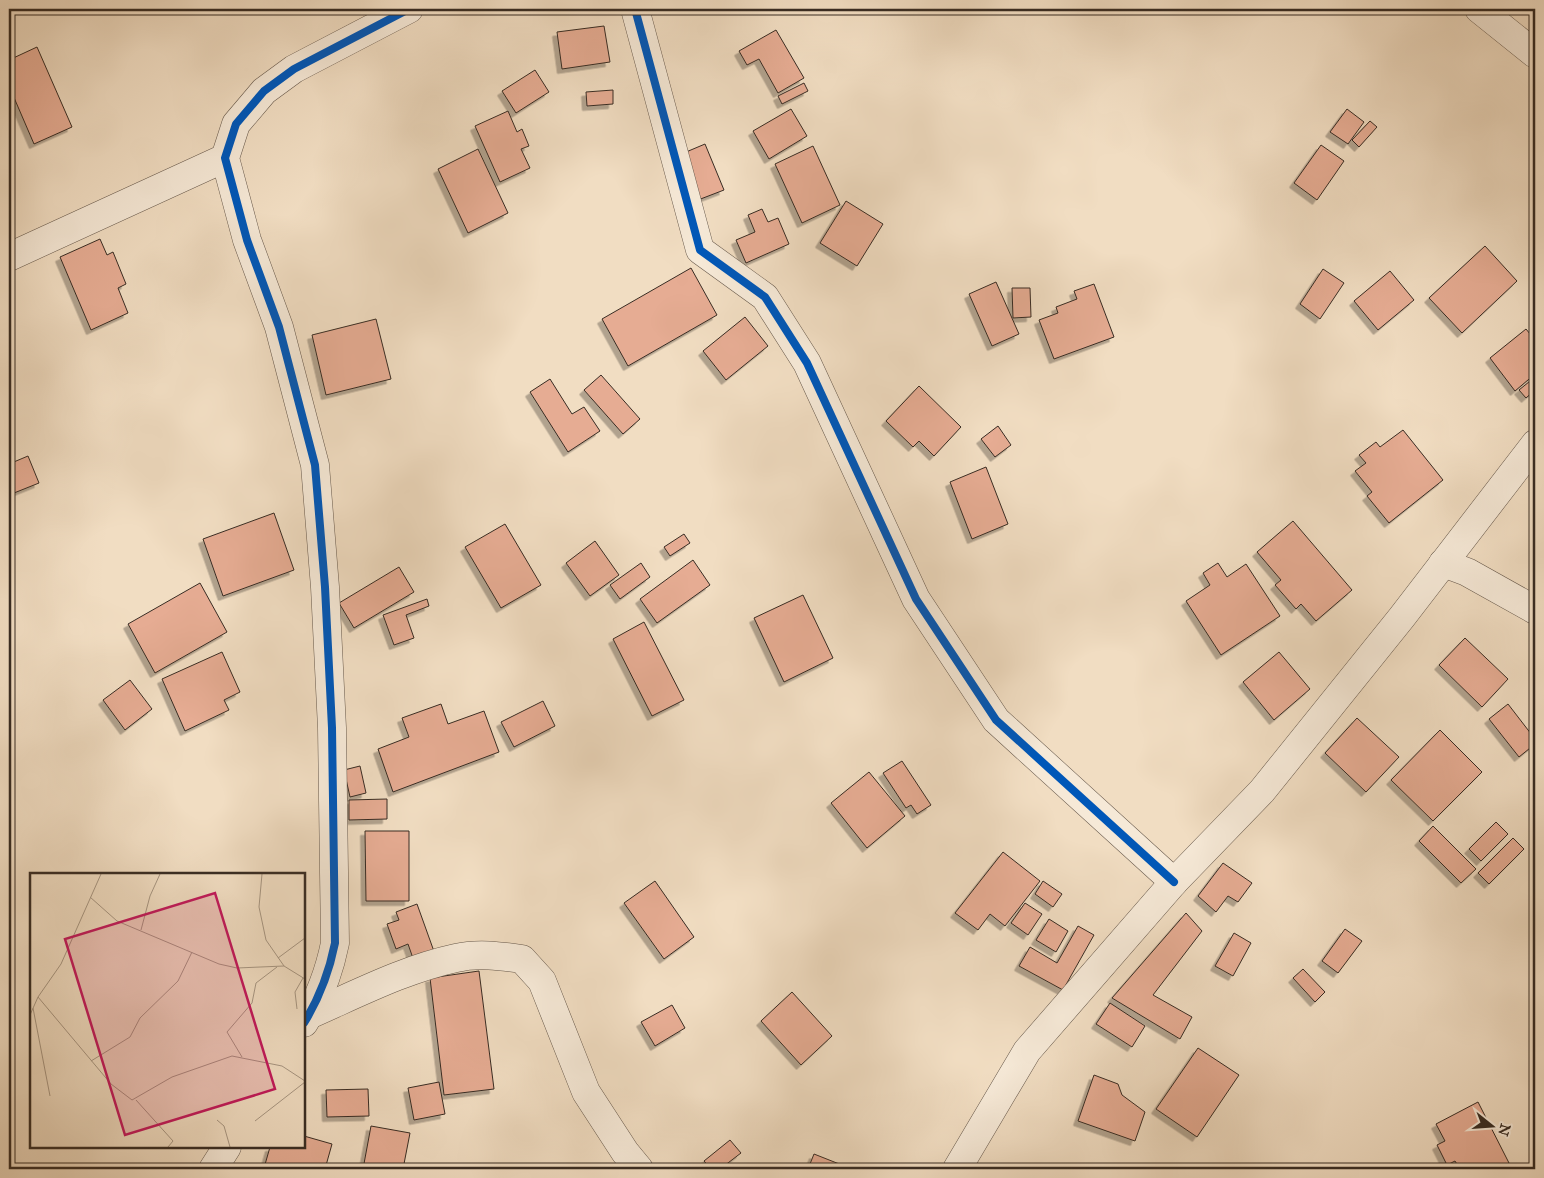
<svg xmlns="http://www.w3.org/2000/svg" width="1544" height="1178" font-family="'IM FELL Great Primer',serif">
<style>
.building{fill:#e6ac93;stroke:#382c23;filter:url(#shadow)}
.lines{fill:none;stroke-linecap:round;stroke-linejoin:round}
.minor-casing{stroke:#66584b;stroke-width:29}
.minor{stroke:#f6e9d7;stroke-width:28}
.cycleway-casing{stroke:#f6e9d7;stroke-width:11}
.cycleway{stroke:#0057b8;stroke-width:8}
.inset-road{fill:none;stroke:#a79682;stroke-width:1}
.view{fill:#c2185b;fill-opacity:0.15;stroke:#c2185b;stroke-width:2.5}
.inset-edge{fill:none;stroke:#382c23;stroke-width:2.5}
</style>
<defs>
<filter id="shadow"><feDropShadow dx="-4.5" dy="4.5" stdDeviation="0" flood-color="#0004"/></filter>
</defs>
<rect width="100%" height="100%" fill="#f1ddc2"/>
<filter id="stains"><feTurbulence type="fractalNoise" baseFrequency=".004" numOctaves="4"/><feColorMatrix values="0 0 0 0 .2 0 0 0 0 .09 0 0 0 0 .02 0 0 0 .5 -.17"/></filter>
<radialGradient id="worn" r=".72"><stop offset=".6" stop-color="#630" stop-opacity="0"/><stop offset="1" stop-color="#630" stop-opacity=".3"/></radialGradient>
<g class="building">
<path d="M604 26 610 62 562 69 557 32Z"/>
<path d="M776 30 804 78 778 93 759 59 747 65 739 51Z"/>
<path d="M37 47 72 127 34 144 9 86V60Z"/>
<path d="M535 70 549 92 516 113 502 91Z"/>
<path d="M804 83 808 91 782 104 778 96Z"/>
<path d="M613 90V104L587 106 586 92Z"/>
<path d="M791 109 807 136 769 159 753 131Z"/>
<path d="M1347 109 1364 122 1348 144 1330 132Z"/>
<path d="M508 111 517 132 522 129 529 146 521 149 530 168 500 182 475 126Z"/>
<path d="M1370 121 1377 127 1359 147 1352 140Z"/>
<path d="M705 144 724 190 698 200 679 155Z"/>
<path d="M1321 145 1344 161 1317 200 1294 183Z"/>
<path d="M813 146 840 205 802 223 775 164Z"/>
<path d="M478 149 508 213 468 233 438 169Z"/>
<path d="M846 201 883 224 857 266 820 243Z"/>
<path d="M762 209 768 222 778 218 789 244 746 263 736 240 755 232 748 215Z"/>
<path d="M100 239 107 255 113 252 126 284 118 288 128 313 91 330 60 257Z"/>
<path d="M1485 246 1517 281 1462 333 1429 298Z"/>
<path d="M691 268 717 315 628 366 602 319Z"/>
<path d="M1323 269 1344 283 1320 319 1300 304Z"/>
<path d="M1390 271 1414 300 1378 330 1354 301Z"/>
<path d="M996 282 1019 334 992 346 969 294Z"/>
<path d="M1094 284 1114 337 1054 359 1039 320 1058 313 1056 307 1077 299 1074 291Z"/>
<path d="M1012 288H1030L1031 317 1013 318Z"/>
<path d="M745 317 768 346 726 380 703 351Z"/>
<path d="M376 319 391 379 326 395 312 335Z"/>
<path d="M1526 329 1535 340V374L1515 391 1490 358Z"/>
<path d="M601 375 640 419 623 434 584 390Z"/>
<path d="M1535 377V390L1526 398 1519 390Z"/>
<path d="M550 379 572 414 584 407 600 431 568 452 530 392Z"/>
<path d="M919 386 961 427 934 456 919 441 913 447 886 421Z"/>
<path d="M998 426 1011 445 995 457 981 439Z"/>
<path d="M1403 430 1443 480 1389 523 1367 496 1372 492 1355 471 1366 463 1359 455 1376 442 1380 447Z"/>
<path d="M28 456 39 483 9 495V464Z"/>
<path d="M986 467 1008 524 972 539 950 482Z"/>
<path d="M274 513 294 570 223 596 203 539Z"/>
<path d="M1293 521 1352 590 1316 621 1301 604 1296 609 1275 585 1281 580 1257 552Z"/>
<path d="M505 524 541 585 501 608 465 547Z"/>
<path d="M684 534 690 543 670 556 664 547Z"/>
<path d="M595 541 619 575 590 596 566 563Z"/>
<path d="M693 560 710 585 657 623 640 599Z"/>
<path d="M641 563 650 577 620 599 610 585Z"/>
<path d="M1218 563 1227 577 1246 564 1280 616 1221 655 1186 601 1210 585 1203 573Z"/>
<path d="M399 567 414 592 354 628 339 603Z"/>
<path d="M200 583 227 632 155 673 128 624Z"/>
<path d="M803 595 833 658 784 682 754 618Z"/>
<path d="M427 599 429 606 406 615 414 638 394 645 383 615Z"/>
<path d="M644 622 684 700 652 716 613 639Z"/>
<path d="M1465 638 1508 679 1482 707 1439 665Z"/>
<path d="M222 652 240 692 224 700 229 710 185 731 162 679Z"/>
<path d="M1279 652 1310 689 1274 720 1243 682Z"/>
<path d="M130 680 152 709 125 730 103 700Z"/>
<path d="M543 701 555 726 514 747 501 722Z"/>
<path d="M441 704 448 724 484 711 499 752 393 792 378 749 409 737 402 718Z"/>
<path d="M1508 704 1535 739V744L1519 757 1489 719Z"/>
<path d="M1357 718 1399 757 1366 792 1325 753Z"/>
<path d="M1440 730 1482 772 1433 821 1391 780Z"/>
<path d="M902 761 931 805 917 814 911 805 906 808 883 773Z"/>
<path d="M360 766 366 793 350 797 344 770Z"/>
<path d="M869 772 905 816 867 848 831 803Z"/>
<path d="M387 799V819L349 820V800Z"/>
<path d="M1496 822 1508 834 1481 861 1469 849Z"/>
<path d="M1433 826 1476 869 1461 883 1419 841Z"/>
<path d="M365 831H409V901H366Z"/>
<path d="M1513 838 1524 849 1489 884 1478 873Z"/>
<path d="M1003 852 1040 881 1005 926 990 914 978 930 955 913Z"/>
<path d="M1223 863 1252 883 1238 902 1228 896 1216 912 1198 896Z"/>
<path d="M655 881 694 937 664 959 624 903Z"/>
<path d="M1043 881 1062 894 1053 907 1035 894Z"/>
<path d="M1025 903 1042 914 1028 935 1011 923Z"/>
<path d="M417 904 436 957 415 964 408 944 396 949 387 924 399 920 396 912Z"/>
<path d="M1186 913 1202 931 1153 995 1192 1017 1180 1039 1112 998Z"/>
<path d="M1049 919 1068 931 1056 952 1036 940Z"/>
<path d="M1078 926 1094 935 1063 990 1019 966 1030 947 1057 963Z"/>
<path d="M1345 929 1362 941 1338 973 1322 961Z"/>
<path d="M1234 933 1251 943 1233 976 1215 966Z"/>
<path d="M1303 969 1325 992 1315 1002 1293 978Z"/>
<path d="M479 971 494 1089 444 1095 430 978Z"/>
<path d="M792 992 832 1036 801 1065 761 1021Z"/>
<path d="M1110 1003 1145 1026 1132 1047 1096 1024Z"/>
<path d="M672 1005 685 1028 655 1046 641 1022Z"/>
<path d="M1198 1048 1239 1075 1197 1137 1156 1109Z"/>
<path d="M1094 1075 1118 1084 1122 1095 1145 1112 1135 1141 1078 1121Z"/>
<path d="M439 1082 445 1114 414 1120 408 1088Z"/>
<path d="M368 1089 369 1116 327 1117 326 1090Z"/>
<path d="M1478 1102 1509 1163 1498 1169H1460L1455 1161 1447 1165 1437 1145 1445 1141 1436 1124Z"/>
<path d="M371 1126 410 1133 403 1169H363Z"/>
<path d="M304 1136 332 1144 325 1169 264 1168 270 1147H304Z"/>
<path d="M730 1140 741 1153 720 1169H711L704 1161Z"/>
<path d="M814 1154 852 1169H808Z"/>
</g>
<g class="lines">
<defs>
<g id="minor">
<path d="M635 9 700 250 765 297 807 363 916 599 996 720 1174 882"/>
<path d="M1479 9 1535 54"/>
<path d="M9 257 225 158"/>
<path d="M1443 563 1467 572 1535 610"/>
<path d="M309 1015C357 994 405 969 456 958 478 953 500 956 522 959L542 981 586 1092 625 1152 639 1169"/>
<path d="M304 1023C320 997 329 973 335 943L332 728 325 587 315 465 279 327 247 240 225 158 236 124 264 91 294 69 409 9"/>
<path d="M213 1169 227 1147"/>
<path d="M957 1169 1027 1051 1174 882 1262 791 1402 617 1535 444"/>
</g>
</defs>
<use href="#minor" class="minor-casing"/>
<use href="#minor" class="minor"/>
<defs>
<g id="cycleway">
<path d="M635 9 700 250 765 297 807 363 916 599 996 720 1174 882"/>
<path d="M304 1023C320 997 329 973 335 943L332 728 325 587 315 465 279 327 247 240 225 158 236 124 264 91 294 69 409 9"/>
</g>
</defs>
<use href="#cycleway" class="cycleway-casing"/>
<use href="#cycleway" class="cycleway"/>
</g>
<g transform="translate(30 873)">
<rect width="275" height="275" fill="#f1ddc2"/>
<path class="inset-road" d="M232 1 229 34 236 67 254 93 275 106M60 24 87 48 189 91 207 95 254 93M111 57 120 23 130 1M248 85 275 65M8 124 81 211 102 227 142 204 202 183 252 193 275 208M3 135 20 223M267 136 265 119 273 105M0 142 8 124 31 91 71 1M212 184 197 159 222 130 226 110 247 94M61 188 100 164 110 145 148 108 162 79M106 227 143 268 138 274M187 247 194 253 200 274M225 248 275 209"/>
<path class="view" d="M185 20 245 216 95 262 35 66Z"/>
<rect width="275" height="275" class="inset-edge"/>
</g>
<rect width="1544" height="1178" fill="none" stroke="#f1ddc2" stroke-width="30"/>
<rect x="10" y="10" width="1524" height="1158" fill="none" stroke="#382c23" stroke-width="2.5"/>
<rect x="15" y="15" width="1514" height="1148" fill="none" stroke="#382c23"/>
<g transform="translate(1492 1126) rotate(107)" stroke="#f6e9d7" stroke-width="4" paint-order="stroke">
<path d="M0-4L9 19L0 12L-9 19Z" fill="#382c23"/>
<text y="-8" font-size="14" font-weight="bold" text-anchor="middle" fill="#382c23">N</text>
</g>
<rect width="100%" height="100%" filter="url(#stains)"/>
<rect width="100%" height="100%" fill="url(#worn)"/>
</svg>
